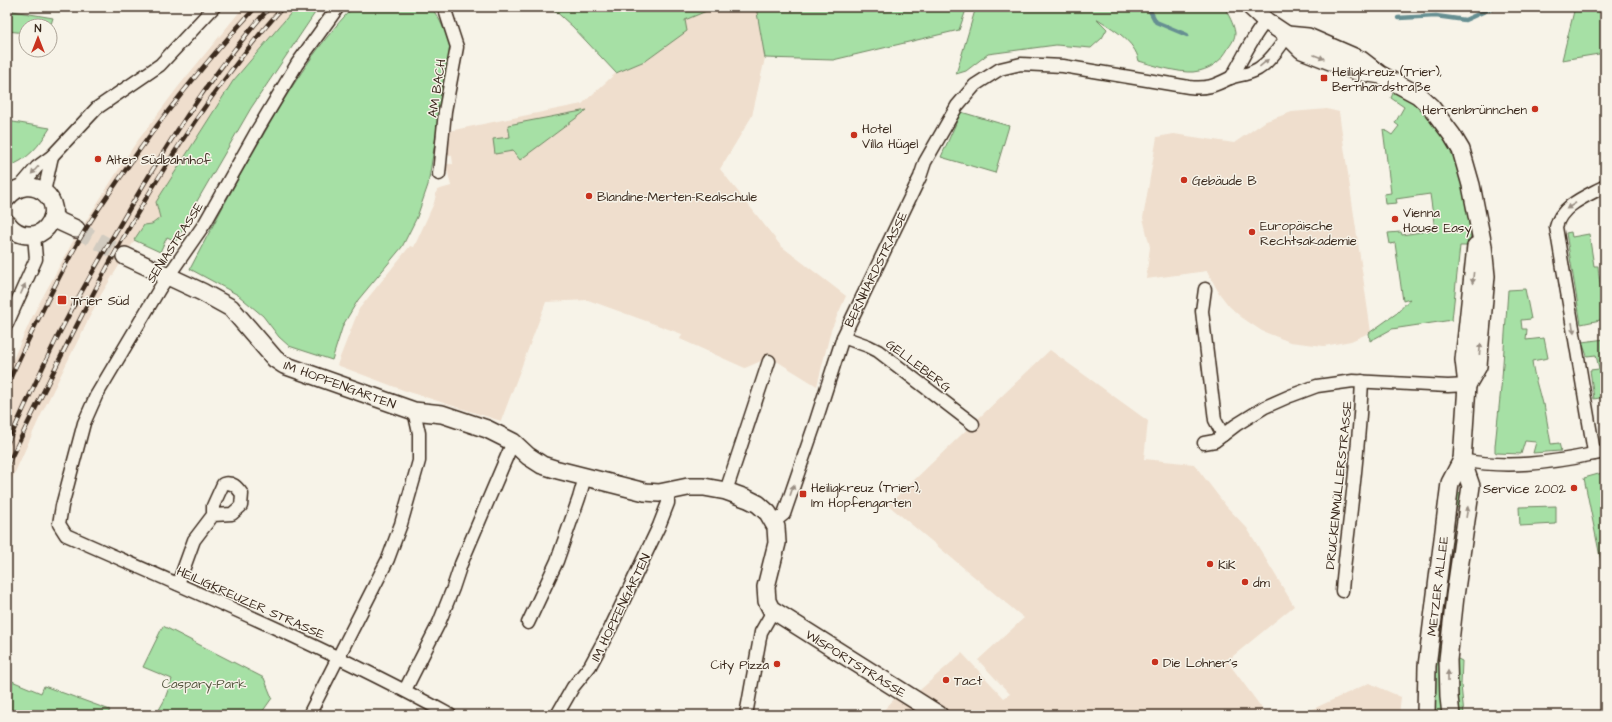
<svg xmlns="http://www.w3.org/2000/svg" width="1612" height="722" font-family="'Architects Daughter',sans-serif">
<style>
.built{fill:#efdecd}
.green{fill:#a6e0a5;stroke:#708562}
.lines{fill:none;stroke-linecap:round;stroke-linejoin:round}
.stream{stroke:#668f92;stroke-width:4.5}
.secondary-tunnel{stroke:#d1cbc0;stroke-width:17;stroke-dasharray:17 8;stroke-linecap:butt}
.street-casing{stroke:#3b2a1e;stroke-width:15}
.secondary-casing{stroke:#3b2a1e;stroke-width:20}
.street{stroke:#f7f3e8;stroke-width:12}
.secondary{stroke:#f7f3e8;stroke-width:17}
.rail-casing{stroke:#3b2a1e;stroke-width:4.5}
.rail{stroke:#f7f3e8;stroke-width:3;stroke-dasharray:9;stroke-linecap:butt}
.oneway{fill:#998e83}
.poi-dot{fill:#c8321e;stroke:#f7f3e8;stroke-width:1.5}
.labels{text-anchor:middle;stroke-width:3;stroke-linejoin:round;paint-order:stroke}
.poi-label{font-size:13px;fill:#3b2a1e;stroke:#f7f3e8;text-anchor:start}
.street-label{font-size:13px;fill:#3b2a1e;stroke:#f7f3e8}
.park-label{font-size:13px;fill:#565840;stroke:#f7f3e8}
</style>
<rect width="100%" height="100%" fill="#f7f3e8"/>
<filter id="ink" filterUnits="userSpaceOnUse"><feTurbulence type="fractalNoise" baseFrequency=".025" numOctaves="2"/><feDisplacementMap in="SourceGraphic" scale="8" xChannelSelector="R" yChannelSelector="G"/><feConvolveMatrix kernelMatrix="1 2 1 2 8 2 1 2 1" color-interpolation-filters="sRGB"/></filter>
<g filter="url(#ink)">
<g class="built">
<path d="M241 7H296L233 81 156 202 160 218 152 224 144 225 99 298 40 417 7 490V372L34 313 72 243 133 147 178 87 241 10Z"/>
<path d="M716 7H756L765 58 752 116 720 169 781 246 846 296 831 330 817 386 770 357 745 368 680 339 682 334 588 300 546 302 501 421 403 390 337 365 359 309 410 246 414 247 434 203 437 190 451 186 446 164H453L452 156 445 155 449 131 582 104 616 73 647 60 685 20Z"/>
<path d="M1327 109 1339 112 1371 332 1351 341 1324 346 1290 342 1262 331 1241 317 1229 306 1219 293 1207 271 1146 279 1150 247 1143 218 1157 137 1174 134 1234 143 1266 121 1292 112Z"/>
<path d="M1050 350 1148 421 1144 459 1194 464 1226 506 1247 528 1294 606 1227 661 1267 715H879L902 691 912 697 962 653 1004 698 1010 694 978 660 1024 618 888 505Z"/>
<path d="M1369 683 1401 697 1399 715H1300Z"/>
</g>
<g class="green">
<path d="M296 7H319L251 108 189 215 190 216 176 241 167 237 160 252 134 240 144 225 152 224 160 218 156 202 233 81Z"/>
<path d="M353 7H431L439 19 451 43 428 185 417 217 402 247 358 300 343 325 332 360 289 346 279 337 263 316 238 295 190 269C212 227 234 185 258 144 286 95 314 48 353 7Z"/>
<path d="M551 7H716L685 20 687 31 647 60 616 73 573 27Z"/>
<path d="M756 7H967L959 30 833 60 765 58Z"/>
<path d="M976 7H1224C1228 14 1234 24 1235 33 1235 38 1232 43 1229 47 1221 62 1210 70 1193 72 1179 73 1152 65 1139 61 1135 41 1112 28 1096 18L1107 29 1102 38 1091 48 1056 45 988 54 966 71 956 74Z"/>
<path d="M1575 7H1605V53L1562 60Z"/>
<path d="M7 10 53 18 50 27 26 26V33L7 31Z"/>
<path d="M1394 91C1417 102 1437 122 1450 144 1463 168 1470 218 1471 246H1460L1452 320 1392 329 1370 341 1369 333 1397 313 1410 299 1403 301 1395 243 1390 244 1388 233 1401 232 1402 235 1435 230 1430 194 1396 199 1397 203 1385 204 1384 194 1391 193 1383 129 1392 135 1399 126 1395 123 1404 107 1391 98Z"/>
<path d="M587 110 520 160 513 151 495 154 493 139 510 137 508 125Z"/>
<path d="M961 112 1009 126 995 173 941 157Z"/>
<path d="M7 121 50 128C39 146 28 160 7 167Z"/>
<path d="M1571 232 1572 237 1589 234 1594 266H1598C1599 284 1605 301 1605 319L1581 324 1566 233Z"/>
<path d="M1525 289 1531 319 1521 320 1522 329H1527L1526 340 1544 338 1548 358 1532 361C1534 377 1538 387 1542 404H1544L1551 444 1559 443 1561 451 1533 453 1536 442 1525 441 1521 454 1497 453 1495 452V446L1502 378 1508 290Z"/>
<path d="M1605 339V397L1594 399 1590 370 1599 369 1596 355 1587 356 1582 342Z"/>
<path d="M1605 467V581L1584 478 1602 473 1601 468Z"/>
<path d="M1454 492 1465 493 1464 502 1456 509 1440 661V695L1443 715H1435L1436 662Z"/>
<path d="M1556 506V524L1520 526 1519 507Z"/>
<path d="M163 626 264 678 272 698 260 715H156L164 701 172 679 143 667Z"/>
<path d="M1458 659 1462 661 1461 685 1464 715H1458L1456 693V660Z"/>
<path d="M7 679 41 693 44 686 110 710 107 715H7Z"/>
</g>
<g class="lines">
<g class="stream">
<path d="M1148 7 1156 22 1187 35"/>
<path d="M1398 18 1436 16 1465 20 1494 7"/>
</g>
<path class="secondary-tunnel" d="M76 229 125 256"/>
<defs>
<g id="street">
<path d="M338 7 297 64 258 129 205 223 160 288 96 396 84 423 62 506 59 524 66 535C195 592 326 647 450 715"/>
<path d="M1231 78C1243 59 1251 38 1266 21"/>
<path d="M439 174 445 111 457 47 444 7"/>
<path d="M1605 186C1587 196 1561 205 1556 227L1593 446 1594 454 1605 452"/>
<path d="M20 187 37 167 52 156 97 108 160 65 214 7"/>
<path d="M44 192 52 156"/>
<path d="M1205 289 1202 311 1215 420 1223 435"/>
<path d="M7 324 36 259 34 235"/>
<path d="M843 337 868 346 878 351 973 424"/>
<path d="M1204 443 1215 441 1236 425 1265 407 1290 396 1317 386 1353 381 1448 386 1467 385"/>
<path d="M1462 460C1507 469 1550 463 1594 454"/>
<path d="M726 491 769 361"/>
<path d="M774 522 784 514 815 424 843 337 920 177 925 162 957 106 975 85 1000 69 1021 64 1063 66 1189 87C1207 89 1214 86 1230 78 1238 75 1246 75 1254 71 1266 66 1281 47 1287 35"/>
<path d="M178 584 194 540 213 515V506L223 484C232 481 237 487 242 494L241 506 232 514 213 515"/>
<path d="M1342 591C1344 563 1348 536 1351 509 1356 466 1360 424 1362 381"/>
<path d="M528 623 557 561 579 498 585 477"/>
<path d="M405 690 439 623 453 588 461 564 513 442"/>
<path d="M309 715 388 559 401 524 419 461V433L414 411"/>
<path d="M557 715 573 687 590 666 610 629 659 526 668 503V492"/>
<path d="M746 715 761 632 773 611"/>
</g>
<g id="secondary">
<path d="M1251 7 1266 21 1287 35 1302 50 1356 71 1381 75 1418 95 1431 107 1452 135 1461 150 1471 185 1483 246 1486 276 1478 366 1467 385"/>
<path d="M1287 35 1308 37 1361 60 1378 73"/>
<path d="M7 198C30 169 69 202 47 227 43 232 37 235 31 235 20 236 13 231 7 223"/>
<path d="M52 218 76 229"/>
<path d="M125 256 202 292 231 308 275 359 284 365 414 411 442 414 487 429 513 442 528 456 542 465 558 470 645 492 659 493 688 487H704L726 491 748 499 758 504 768 513 776 527 777 543 766 587 767 601 771 609 939 715"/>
<path d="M1426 715 1427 666 1450 483 1462 460"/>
<path d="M1451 715 1449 697 1448 660 1455 596 1471 486 1462 460 1467 385 1464 360 1476 246"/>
</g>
</defs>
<use href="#street" class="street-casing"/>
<use href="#secondary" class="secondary-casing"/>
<use href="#street" class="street"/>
<use href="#secondary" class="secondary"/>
<defs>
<g id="rail">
<path d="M7 385C29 338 51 290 77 244 90 220 106 198 122 175 162 116 207 60 256 7"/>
<path d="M7 444C25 407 41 369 60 332 85 283 113 236 141 189 179 125 220 63 270 7"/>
<path d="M7 466C86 305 163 142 283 7"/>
</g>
</defs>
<use href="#rail" class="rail-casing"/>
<use href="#rail" class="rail"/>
</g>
<defs><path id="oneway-solid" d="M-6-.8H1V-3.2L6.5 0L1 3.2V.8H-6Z"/></defs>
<g class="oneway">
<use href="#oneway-solid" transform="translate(1319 57) rotate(21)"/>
<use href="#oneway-solid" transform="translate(1264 63) rotate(-40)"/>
<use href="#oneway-solid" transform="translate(35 170) rotate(132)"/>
<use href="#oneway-solid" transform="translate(1571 206) rotate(147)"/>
<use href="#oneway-solid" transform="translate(1473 278) rotate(96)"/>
<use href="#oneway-solid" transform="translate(23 289) rotate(-66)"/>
<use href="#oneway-solid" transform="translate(1573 328) rotate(80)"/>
<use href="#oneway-solid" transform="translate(1480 349) rotate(-84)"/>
<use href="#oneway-solid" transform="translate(792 490) rotate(-71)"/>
<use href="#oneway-solid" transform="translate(1467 512) rotate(-81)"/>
<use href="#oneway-solid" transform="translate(1448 676) rotate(-90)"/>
</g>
</g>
<g class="poi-dot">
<rect x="1320" y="74" width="8" height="8" rx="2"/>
<circle cx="1535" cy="109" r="4"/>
<circle cx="854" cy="135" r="4"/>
<circle cx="98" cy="159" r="4"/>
<circle cx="1184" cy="180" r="4"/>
<circle cx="589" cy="196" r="4"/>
<circle cx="1395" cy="219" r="4"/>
<circle cx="1252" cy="232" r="4"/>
<rect x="57" y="295" width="10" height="10" rx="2"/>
<circle cx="1574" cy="488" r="4"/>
<rect x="799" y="490" width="8" height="8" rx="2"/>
<circle cx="1210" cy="564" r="4"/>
<circle cx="1245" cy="582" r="4"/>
<circle cx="1155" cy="662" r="4"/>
<circle cx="777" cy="664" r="4"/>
<circle cx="946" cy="680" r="4"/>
</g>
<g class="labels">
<g class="poi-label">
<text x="1332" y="76">Heiligkreuz (Trier),<tspan x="1332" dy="15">Bernhardstraße</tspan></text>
<text x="1527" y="114" text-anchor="end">Herrenbrünnchen</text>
<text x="862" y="133">Hotel<tspan x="862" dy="15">Villa Hügel</tspan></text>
<text x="106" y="164">Alter Südbahnhof</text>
<text x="1192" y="185">Gebäude B</text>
<text x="597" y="201">Blandine-Merten-Realschule</text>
<text x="1403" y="217">Vienna<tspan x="1403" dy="15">House Easy</tspan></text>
<text x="1260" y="230">Europäische<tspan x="1260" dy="15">Rechtsakademie</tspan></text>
<text x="71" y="305">Trier Süd</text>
<text x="811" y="492">Heiligkreuz (Trier),<tspan x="811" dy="15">Im Hopfengarten</tspan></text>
<text x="1566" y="493" text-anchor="end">Service 2002</text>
<text x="1218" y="569">KiK</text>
<text x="1253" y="587">dm</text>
<text x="1163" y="667">Die Lohner's</text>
<text x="769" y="669" text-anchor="end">City Pizza</text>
<text x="954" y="685">Tact</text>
</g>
<g class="street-label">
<text transform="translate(436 88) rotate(-81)" y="5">AM BACH</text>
<text transform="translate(174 242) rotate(-57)" y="5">SENIASTRASSE</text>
<text transform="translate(875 269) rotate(-64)" y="5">BERNHARDSTRASSE</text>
<text transform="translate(919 365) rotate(37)" y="5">GELLEBERG</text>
<text transform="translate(340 384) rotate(20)" y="5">IM HOPFENGARTEN</text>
<text transform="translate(1338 485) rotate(-84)" y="5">DRUCKENMÜLLERSTRASSE</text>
<text transform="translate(1437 586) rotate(-83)" y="5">METZER ALLEE</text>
<text transform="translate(251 602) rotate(24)" y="5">HEILIGKREUZER STRASSE</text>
<text transform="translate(620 607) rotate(-64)" y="5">IM HOPFENGARTEN</text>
<text transform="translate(856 663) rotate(32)" y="5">WISPORTSTRASSE</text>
</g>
<g class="park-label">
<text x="204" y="688">Caspary-Park</text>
</g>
</g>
<rect width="1612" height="722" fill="none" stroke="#f7f3e8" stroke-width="24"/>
<rect x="12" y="12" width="1588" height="698" fill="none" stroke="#3b2a1e" stroke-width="1.5" filter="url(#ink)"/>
<g transform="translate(38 38)"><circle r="19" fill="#f7f3e8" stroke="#aca397"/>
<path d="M0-3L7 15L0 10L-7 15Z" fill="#c8321e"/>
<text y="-6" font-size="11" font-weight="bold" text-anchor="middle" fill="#3b2a1e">N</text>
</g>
</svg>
